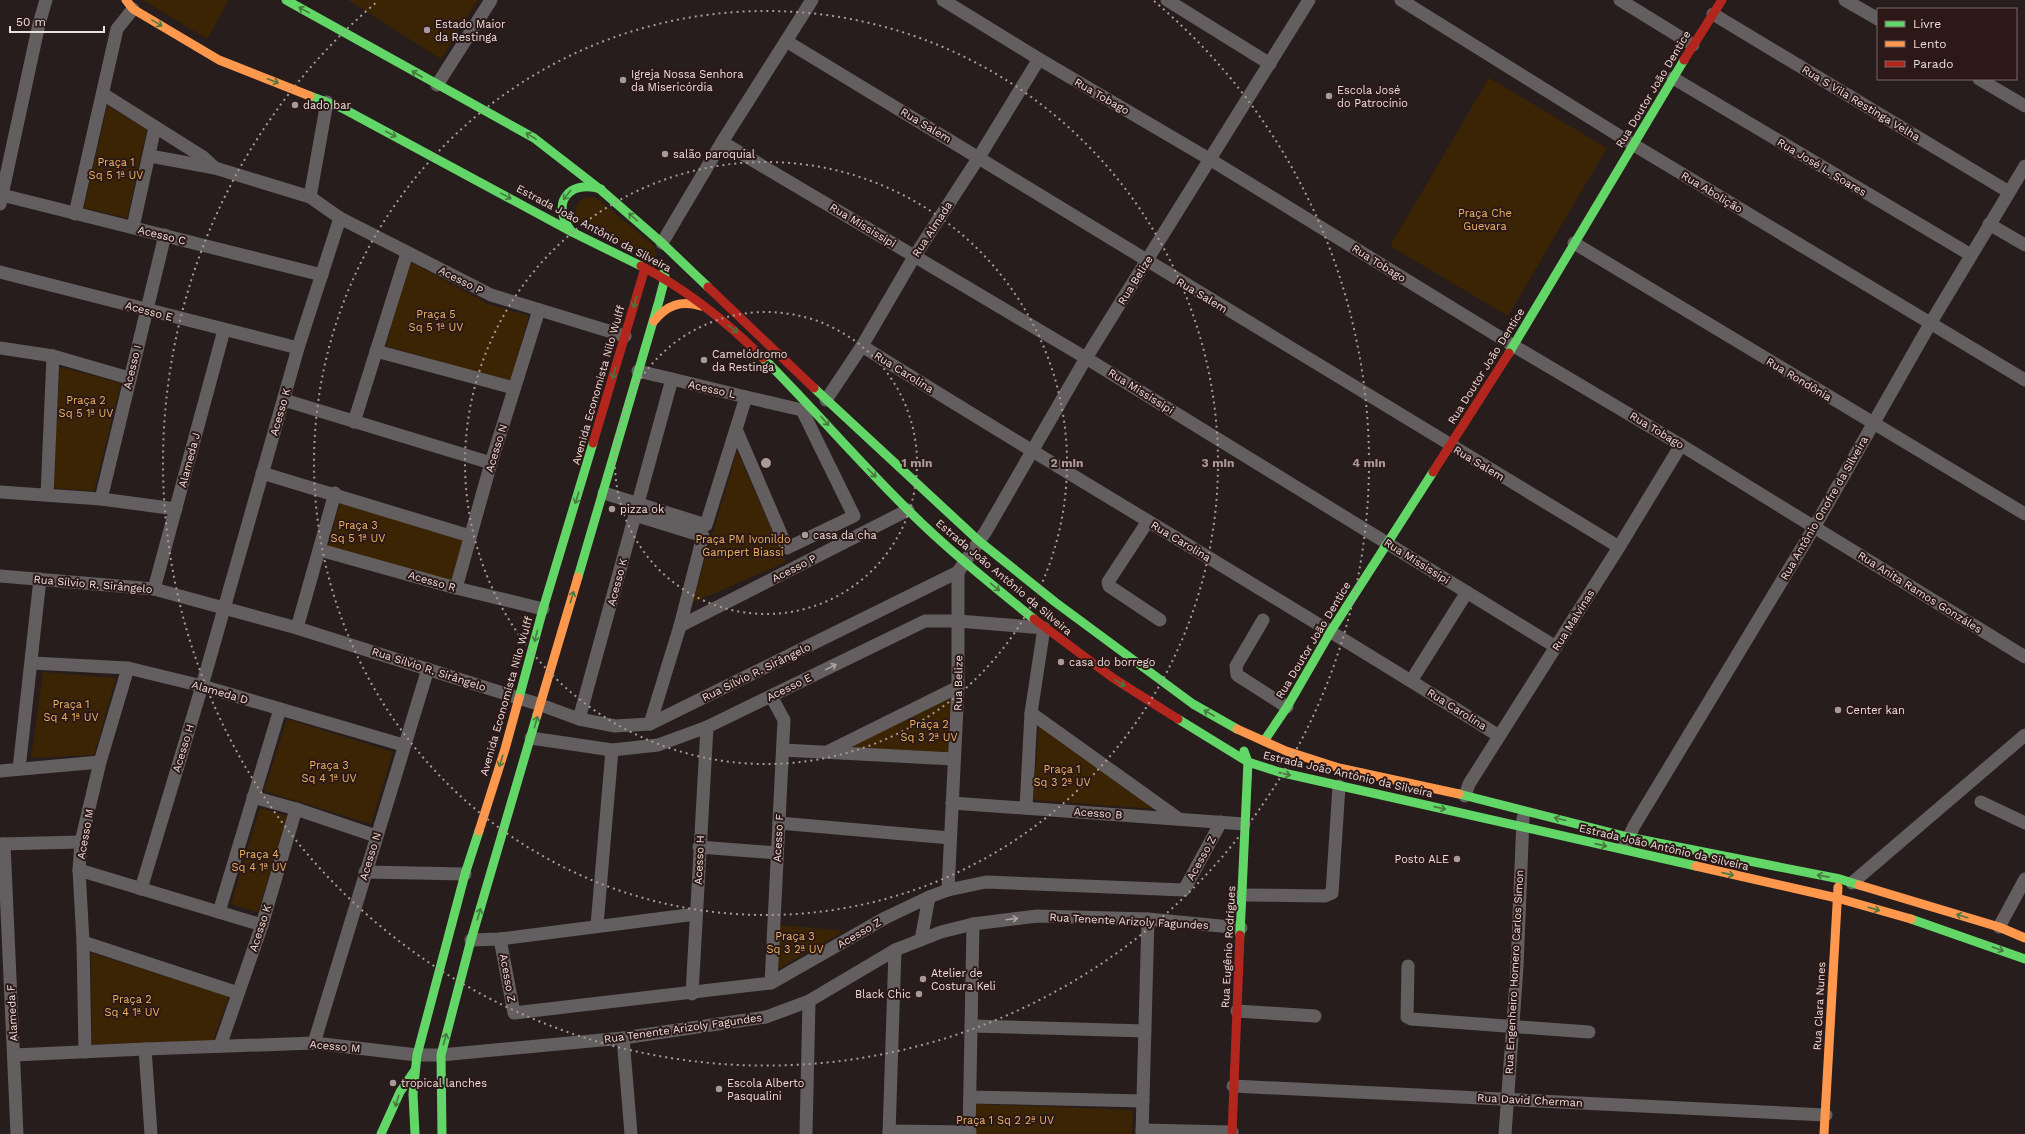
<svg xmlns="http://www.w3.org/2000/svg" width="2025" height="1134" font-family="'Work Sans',sans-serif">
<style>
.green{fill:#3a2404}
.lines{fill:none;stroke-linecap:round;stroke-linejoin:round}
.street{stroke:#635e5f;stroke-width:13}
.fast{stroke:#63d668;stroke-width:9}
.slow{stroke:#ff974d;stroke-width:9}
.jam{stroke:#b3261e;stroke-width:9}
.oneway{stroke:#487840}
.oneway2{stroke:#aea4a4}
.ring{fill:none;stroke:#a79a99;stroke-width:2;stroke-dasharray:2 4}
.poi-dot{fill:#a79a99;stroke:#2c1917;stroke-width:1.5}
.labels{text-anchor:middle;stroke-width:4;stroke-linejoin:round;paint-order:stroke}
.poi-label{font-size:11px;fill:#ecdedd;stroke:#2c1917;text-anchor:start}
.street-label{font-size:11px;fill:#ecdedd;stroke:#2c1917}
.park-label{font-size:11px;fill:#ebb264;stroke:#2c1917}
.centre{fill:#a79a99;stroke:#2c1917;stroke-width:2}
.ring-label{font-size:12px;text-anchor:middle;font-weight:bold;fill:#a79a99;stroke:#2c1917;stroke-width:4;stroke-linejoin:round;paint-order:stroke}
</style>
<rect width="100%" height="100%" fill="#271d1c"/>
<g class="green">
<path d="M143 0H229L207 39Z"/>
<path d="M348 0H478L441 59Z"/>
<path d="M1489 78 1607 148 1508 316 1390 246Z"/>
<path d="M107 106 147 129 127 218 84 208Z"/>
<path d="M588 197 597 198 655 247 657 262 579 221C572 211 576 200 588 197Z"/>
<path d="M409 261 488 304 529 316 510 382 386 346Z"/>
<path d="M60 367 121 383 94 491 52 488Z"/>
<path d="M737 451 786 562 692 603Z"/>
<path d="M340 502 464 538 451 581 328 547Z"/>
<path d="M43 672 116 678 94 755 31 758Z"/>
<path d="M951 697 949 752 848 748Z"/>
<path d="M287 719 393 752 371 824 264 791Z"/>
<path d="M1039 724 1155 809 1033 800Z"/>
<path d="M260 808 287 816 258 912 231 904Z"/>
<path d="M780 925 845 931 776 970Z"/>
<path d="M91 953 229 996 213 1041 92 1045Z"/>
<path d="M975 1104 1133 1110 1132 1134H975Z"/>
</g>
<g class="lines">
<g class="street">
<path d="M943 0 1039 59 1211 160 1514 346 1681 445 2025 657"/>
<path d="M1167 0 1270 64"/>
<path d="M1401 0 1634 145 2025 380"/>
<path d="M1620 0 1693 45"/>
<path d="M1845 0 1878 19"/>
<path d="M1713 14 2009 192"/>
<path d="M786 41 1619 547"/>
<path d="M1673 78 1971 255"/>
<path d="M1979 79 2025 106"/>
<path d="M437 85 491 0"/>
<path d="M103 94 203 157 215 168"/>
<path d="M722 142 1086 358 1556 647"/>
<path d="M150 156 215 168 310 197 340 218 491 295 625 336"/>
<path d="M2 195 322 275"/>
<path d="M310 197 327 102"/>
<path d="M0 204 39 24 46 0"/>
<path d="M75 214 117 29 133 9"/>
<path d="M1989 224 2025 245"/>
<path d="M133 227 155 127"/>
<path d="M662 243 722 142 812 0"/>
<path d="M1574 243 2025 514"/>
<path d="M0 272 298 348"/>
<path d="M862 346C1073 478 1288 603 1499 736"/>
<path d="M0 348 53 356 129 378"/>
<path d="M376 351 514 388"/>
<path d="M638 371 672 379"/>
<path d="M284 400 491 463"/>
<path d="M826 400 862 346 914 257 979 157 1039 59"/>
<path d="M354 422 407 253"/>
<path d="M736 429 787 548 854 516 802 410 746 397"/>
<path d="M262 473 470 536"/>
<path d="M0 492 101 499 176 509"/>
<path d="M604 493 706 525 746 397 672 379 638 503"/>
<path d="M47 495 53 356"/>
<path d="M101 499 165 235"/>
<path d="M1148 521 1108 582 1109 586 1160 620"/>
<path d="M320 550 456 588 543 609"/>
<path d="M0 576 154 589 297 628 541 705 579 719 615 726 650 724 958 572 986 531 1086 358 1309 0"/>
<path d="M456 588 491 463 539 310"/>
<path d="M154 589 224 330"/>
<path d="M1263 620 1236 666 1237 675 1287 707"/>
<path d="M680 626 908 510"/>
<path d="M297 628 335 493"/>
<path d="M32 663 128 668 202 686 403 745"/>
<path d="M1411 681 1467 592"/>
<path d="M771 696 784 720 771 983"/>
<path d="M1031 713 1179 819"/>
<path d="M579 719 635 515 703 536 680 626 650 724"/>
<path d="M531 738 612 750 658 745 707 727 925 621H958L1044 628 1031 713 1026 808"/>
<path d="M783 750 954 759"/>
<path d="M829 751 958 687"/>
<path d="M19 769 40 579"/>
<path d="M0 771 100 762"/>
<path d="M1465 796 1469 784 1619 547 1681 445"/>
<path d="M253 797 296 809 376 836"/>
<path d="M1981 802 2025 823"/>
<path d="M952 803 1244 824"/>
<path d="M779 823 950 838"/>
<path d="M0 844 81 842"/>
<path d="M4 844 17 1134"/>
<path d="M1625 845 1634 826 1815 526 1930 324 2025 166"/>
<path d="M699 847 777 853"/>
<path d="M79 870 262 925"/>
<path d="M365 872 465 874"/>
<path d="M1852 883 2025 735"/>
<path d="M141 889 202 686 298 348 340 218"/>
<path d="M948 890 958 687V572"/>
<path d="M1242 895 1325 896 1332 893 1339 786"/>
<path d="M219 912 280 709"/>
<path d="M597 925 612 750"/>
<path d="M1999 927 2025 879"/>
<path d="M500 939 514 1013 771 983 885 918 929 897 948 890 986 882 1184 890 1221 822"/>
<path d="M471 940 500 939 696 914"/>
<path d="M921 940 929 897"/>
<path d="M83 942 238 993"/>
<path d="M1408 966 1407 1017 1411 1019 1589 1032"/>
<path d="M692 994 707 727"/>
<path d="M1237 1011 1315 1016"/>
<path d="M971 1026 1145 1031"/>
<path d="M623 1038 631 1134"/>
<path d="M314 1043 428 669"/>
<path d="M220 1046 262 925 296 809"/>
<path d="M145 1049 151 1134"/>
<path d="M85 1052 83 942 79 870 81 842 100 762 128 668"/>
<path d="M14 1055 145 1049 314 1043 417 1055H441L623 1038 766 1017 809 1001 895 950 941 932 973 924 1037 916 1148 919 1241 928"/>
<path d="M1233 1086 1826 1115"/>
<path d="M970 1097 1143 1101"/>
<path d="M1142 1130 1232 1132"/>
<path d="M889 1131 970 1132"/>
<path d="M806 1134 809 1001"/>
<path d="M889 1134 895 950"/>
<path d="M969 1134 973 924"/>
<path d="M1142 1134 1148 919"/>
<path d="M1505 1134 1517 967 1523 818"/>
</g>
<g class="fast">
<path d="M286 0 534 138 601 190 662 243 708 287"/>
<path d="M310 96 342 108 572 232 641 266"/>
<path d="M572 232C550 205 567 179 601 189"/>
<path d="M1509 353 1684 60"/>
<path d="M763 358C812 407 858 461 908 510 947 549 991 584 1034 619"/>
<path d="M814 388 979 541 1055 602 1193 704 1237 729"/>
<path d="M578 577 659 301 665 278 664 269"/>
<path d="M519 698 543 609 593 443"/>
<path d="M1178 719 1248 762 1279 772 1696 866"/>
<path d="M1264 741 1287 707 1331 631 1433 472"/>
<path d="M1459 794 1628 837 1840 879 1859 885"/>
<path d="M1911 919 2025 959"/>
<path d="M1240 935 1248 762 1244 751"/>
<path d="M381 1134 400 1092 415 1070"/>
<path d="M415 1134 413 1094 417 1055 465 874 479 831"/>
<path d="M442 1134 441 1055 471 940 537 715"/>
</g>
<g class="slow">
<path d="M126 0 133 9 219 60 310 96"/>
<path d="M654 321C667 305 681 300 701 306"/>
<path d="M537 715 578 577"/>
<path d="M1237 729 1286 751 1339 768 1459 794"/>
<path d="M479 831 505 749 519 698"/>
<path d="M1696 866 1837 898 1911 919"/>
<path d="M1859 885 1999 927 2025 938"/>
<path d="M1824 1134 1838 887"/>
</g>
<g class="jam">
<path d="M1684 60 1722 0"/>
<path d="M641 266C686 289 727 322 763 358"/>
<path d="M708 287 814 388"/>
<path d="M593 443 645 268"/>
<path d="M1433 472 1509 353"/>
<path d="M1034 619 1113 678 1178 719"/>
<path d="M1232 1134 1240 935"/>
</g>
</g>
<defs><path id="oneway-shaft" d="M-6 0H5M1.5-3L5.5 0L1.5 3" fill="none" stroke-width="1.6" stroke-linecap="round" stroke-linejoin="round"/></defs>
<g class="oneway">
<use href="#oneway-shaft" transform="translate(304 10) rotate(-151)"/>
<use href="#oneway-shaft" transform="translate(157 23) rotate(31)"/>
<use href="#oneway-shaft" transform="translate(417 74) rotate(-150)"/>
<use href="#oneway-shaft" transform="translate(273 81) rotate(21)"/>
<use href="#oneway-shaft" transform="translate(391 134) rotate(28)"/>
<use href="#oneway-shaft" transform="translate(531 136) rotate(-149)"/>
<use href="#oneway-shaft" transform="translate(567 195) rotate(128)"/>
<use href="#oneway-shaft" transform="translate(506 196) rotate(29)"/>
<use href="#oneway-shaft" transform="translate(633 217) rotate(-138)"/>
<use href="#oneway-shaft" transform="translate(635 302) rotate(106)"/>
<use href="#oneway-shaft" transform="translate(733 329) rotate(38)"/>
<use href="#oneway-shaft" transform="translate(614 373) rotate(107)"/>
<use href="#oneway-shaft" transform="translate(825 421) rotate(49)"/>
<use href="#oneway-shaft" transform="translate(872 473) rotate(46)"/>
<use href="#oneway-shaft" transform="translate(577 498) rotate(107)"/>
<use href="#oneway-shaft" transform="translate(995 587) rotate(40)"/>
<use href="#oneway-shaft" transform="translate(572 597) rotate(-73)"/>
<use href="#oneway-shaft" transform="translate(536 636) rotate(105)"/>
<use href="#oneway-shaft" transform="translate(1120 683) rotate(32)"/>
<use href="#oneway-shaft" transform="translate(1209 713) rotate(-150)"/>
<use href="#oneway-shaft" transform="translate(536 722) rotate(-74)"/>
<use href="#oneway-shaft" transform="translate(501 761) rotate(108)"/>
<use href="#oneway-shaft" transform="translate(1285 774) rotate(13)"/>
<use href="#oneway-shaft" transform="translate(1440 808) rotate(13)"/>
<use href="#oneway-shaft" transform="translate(1560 819) rotate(-166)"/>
<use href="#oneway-shaft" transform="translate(1601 845) rotate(13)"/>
<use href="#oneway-shaft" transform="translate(1728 874) rotate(13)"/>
<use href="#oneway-shaft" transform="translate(1823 876) rotate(-169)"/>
<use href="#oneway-shaft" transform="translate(1874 909) rotate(16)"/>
<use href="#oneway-shaft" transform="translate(479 914) rotate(-73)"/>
<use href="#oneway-shaft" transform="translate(1962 916) rotate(-163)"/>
<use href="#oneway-shaft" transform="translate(1998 949) rotate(20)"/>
<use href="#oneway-shaft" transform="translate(445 1039) rotate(-75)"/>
<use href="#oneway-shaft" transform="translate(397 1101) rotate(107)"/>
</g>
<g class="oneway2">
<use href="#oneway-shaft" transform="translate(831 667) rotate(-26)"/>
<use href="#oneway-shaft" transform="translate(1012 919) rotate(-7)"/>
</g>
<g class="ring">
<circle cx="766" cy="463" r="151"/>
<circle cx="766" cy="463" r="301"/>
<circle cx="766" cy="463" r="452"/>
<path d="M1154 1A603 603 0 1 1 378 1"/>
</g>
<g class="poi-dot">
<circle cx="427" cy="30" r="4"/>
<circle cx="623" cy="80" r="4"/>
<circle cx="1329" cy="96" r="4"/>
<circle cx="295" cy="105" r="4"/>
<circle cx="665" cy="154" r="4"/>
<circle cx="704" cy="360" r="4"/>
<circle cx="612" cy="509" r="4"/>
<circle cx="805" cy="535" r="4"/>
<circle cx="1061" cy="662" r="4"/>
<circle cx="1838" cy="710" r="4"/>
<circle cx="1457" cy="859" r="4"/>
<circle cx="923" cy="979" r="4"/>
<circle cx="919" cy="994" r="4"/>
<circle cx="393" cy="1083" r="4"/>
<circle cx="719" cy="1089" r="4"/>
</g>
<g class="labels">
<g class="poi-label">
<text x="435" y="28">Estado Maior<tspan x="435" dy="13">da Restinga</tspan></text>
<text x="631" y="78">Igreja Nossa Senhora<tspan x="631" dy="13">da Misericórdia</tspan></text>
<text x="1337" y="94">Escola José<tspan x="1337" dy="13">do Patrocínio</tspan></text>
<text x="303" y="109">dado bar</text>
<text x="673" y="158">salão paroquial</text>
<text x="712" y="358">Camelódromo<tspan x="712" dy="13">da Restinga</tspan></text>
<text x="620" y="513">pizza ok</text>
<text x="813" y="539">casa da cha</text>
<text x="1069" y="666">casa do borrego</text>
<text x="1846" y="714">Center kan</text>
<text x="1449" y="863" text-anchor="end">Posto ALE</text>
<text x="931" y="977">Atelier de<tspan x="931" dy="13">Costura Keli</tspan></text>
<text x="911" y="998" text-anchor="end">Black Chic</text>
<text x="401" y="1087">tropical lanches</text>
<text x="727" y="1087">Escola Alberto<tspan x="727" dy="13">Pasqualini</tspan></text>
</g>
<g class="street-label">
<text transform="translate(1653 89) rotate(-59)" y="4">Rua Doutor João Dentice</text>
<text transform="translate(1102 96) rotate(30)" y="4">Rua Tobago</text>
<text transform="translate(1861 103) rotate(31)" y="4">Rua S Vila Restinga Velha</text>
<text transform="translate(926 125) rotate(31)" y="4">Rua Salem</text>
<text transform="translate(1822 167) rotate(31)" y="4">Rua José L. Soares</text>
<text transform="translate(1712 192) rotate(31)" y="4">Rua Abolição</text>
<text transform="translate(863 225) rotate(31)" y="4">Rua Mississipi</text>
<text transform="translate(594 228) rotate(28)" y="4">Estrada João Antônio da Silveira</text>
<text transform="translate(932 229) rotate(-57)" y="4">Rua Almada</text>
<text transform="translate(162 235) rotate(14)" y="4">Acesso C</text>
<text transform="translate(1379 263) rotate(32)" y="4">Rua Tobago</text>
<text transform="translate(461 280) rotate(27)" y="4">Acesso P</text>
<text transform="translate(1135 280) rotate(-58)" y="4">Rua Belize</text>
<text transform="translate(1202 295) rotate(31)" y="4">Rua Salem</text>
<text transform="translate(149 311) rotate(15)" y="4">Acesso E</text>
<text transform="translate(1486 366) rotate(-58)" y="4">Rua Doutor João Dentice</text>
<text transform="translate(132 367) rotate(-76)" y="4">Acesso I</text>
<text transform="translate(904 372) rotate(32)" y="4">Rua Carolina</text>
<text transform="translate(1799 379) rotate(31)" y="4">Rua Rondônia</text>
<text transform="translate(598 385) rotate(-74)" y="4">Avenida Economista Nilo Wulff</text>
<text transform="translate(712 389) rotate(13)" y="4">Acesso L</text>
<text transform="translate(1141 391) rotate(32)" y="4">Rua Mississipi</text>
<text transform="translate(280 412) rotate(-74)" y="4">Acesso K</text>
<text transform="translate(1657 430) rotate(31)" y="4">Rua Tobago</text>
<text transform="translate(496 448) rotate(-73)" y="4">Acesso N</text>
<text transform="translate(189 460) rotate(-75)" y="4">Alameda J</text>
<text transform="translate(1479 463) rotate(31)" y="4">Rua Salem</text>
<text transform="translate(1824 508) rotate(-60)" y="4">Rua Antônio Onofre da Silveira</text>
<text transform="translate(1181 541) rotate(31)" y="4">Rua Carolina</text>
<text transform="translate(1417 561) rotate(32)" y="4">Rua Mississipi</text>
<text transform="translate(794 568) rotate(-27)" y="4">Acesso P</text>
<text transform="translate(1004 577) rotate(40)" y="4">Estrada João Antônio da Silveira</text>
<text transform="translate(432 581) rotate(16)" y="4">Acesso R</text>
<text transform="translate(617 582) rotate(-75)" y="4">Acesso K</text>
<text transform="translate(93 584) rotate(5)" y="4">Rua Sílvio R. Sirângelo</text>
<text transform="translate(1920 592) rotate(32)" y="4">Rua Anita Ramos Gonzáles</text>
<text transform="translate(1573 620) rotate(-58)" y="4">Rua Malvinas</text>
<text transform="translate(1313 640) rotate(-59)" y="4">Rua Doutor João Dentice</text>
<text transform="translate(429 669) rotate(18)" y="4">Rua Sílvio R. Sirângelo</text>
<text transform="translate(756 672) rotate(-26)" y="4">Rua Sílvio R. Sirângelo</text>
<text transform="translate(958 683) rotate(-89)" y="4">Rua Belize</text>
<text transform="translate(789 687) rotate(-26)" y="4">Acesso E</text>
<text transform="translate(220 692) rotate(16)" y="4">Alameda D</text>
<text transform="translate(506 696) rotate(-74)" y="4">Avenida Economista Nilo Wulff</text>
<text transform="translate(1457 709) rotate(32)" y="4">Rua Carolina</text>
<text transform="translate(183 748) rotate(-73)" y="4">Acesso H</text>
<text transform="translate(1348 774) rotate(13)" y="4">Estrada João Antônio da Silveira</text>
<text transform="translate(1098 813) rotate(4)" y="4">Acesso B</text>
<text transform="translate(85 834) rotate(-80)" y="4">Acesso M</text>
<text transform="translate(778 838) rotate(-87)" y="4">Acesso F</text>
<text transform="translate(1664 847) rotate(13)" y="4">Estrada João Antônio da Silveira</text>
<text transform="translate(370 856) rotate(-73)" y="4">Acesso N</text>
<text transform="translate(1201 858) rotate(-61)" y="4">Acesso Z</text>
<text transform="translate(699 860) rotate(-87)" y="4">Acesso H</text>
<text transform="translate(1129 921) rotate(3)" y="4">Rua Tenente Arizoly Fagundes</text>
<text transform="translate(260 928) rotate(-72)" y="4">Acesso K</text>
<text transform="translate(859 933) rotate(-30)" y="4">Acesso Z</text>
<text transform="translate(1228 947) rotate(-87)" y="4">Rua Eugênio Rodrigues</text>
<text transform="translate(1514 972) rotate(-87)" y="4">Rua Engenheiro Homero Carlos Simon</text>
<text transform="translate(508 978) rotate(80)" y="4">Acesso Z</text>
<text transform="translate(1819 1006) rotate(-87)" y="4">Rua Clara Nunes</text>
<text transform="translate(12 1013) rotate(-93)" y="4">Alameda F</text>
<text transform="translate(683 1028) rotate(-8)" y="4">Rua Tenente Arizoly Fagundes</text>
<text transform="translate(335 1046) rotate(5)" y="4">Acesso M</text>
<text transform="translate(1530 1100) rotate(3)" y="4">Rua David Cherman</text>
</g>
<g class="park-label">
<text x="116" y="166">Praça 1<tspan x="116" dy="13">Sq 5 1ª UV</tspan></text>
<text x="1485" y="217">Praça Che<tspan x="1485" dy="13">Guevara</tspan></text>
<text x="436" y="318">Praça 5<tspan x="436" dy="13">Sq 5 1ª UV</tspan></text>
<text x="86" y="404">Praça 2<tspan x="86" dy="13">Sq 5 1ª UV</tspan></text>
<text x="358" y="529">Praça 3<tspan x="358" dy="13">Sq 5 1ª UV</tspan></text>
<text x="743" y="543">Praça PM Ivonildo<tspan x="743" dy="13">Gampert Biassi</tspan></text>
<text x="71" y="708">Praça 1<tspan x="71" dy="13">Sq 4 1ª UV</tspan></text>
<text x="929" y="728">Praça 2<tspan x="929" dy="13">Sq 3 2ª UV</tspan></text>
<text x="329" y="769">Praça 3<tspan x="329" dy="13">Sq 4 1ª UV</tspan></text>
<text x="1062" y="773">Praça 1<tspan x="1062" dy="13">Sq 3 2ª UV</tspan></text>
<text x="259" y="858">Praça 4<tspan x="259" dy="13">Sq 4 1ª UV</tspan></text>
<text x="795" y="940">Praça 3<tspan x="795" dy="13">Sq 3 2ª UV</tspan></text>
<text x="132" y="1003">Praça 2<tspan x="132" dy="13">Sq 4 1ª UV</tspan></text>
<text x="1005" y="1124">Praça 1 Sq 2 2ª UV</text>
</g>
</g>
<circle cx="766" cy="463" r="6" class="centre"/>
<g class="ring-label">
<text x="917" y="467">1 min</text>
<text x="1067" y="467">2 min</text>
<text x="1218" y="467">3 min</text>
<text x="1369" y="467">4 min</text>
</g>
<rect x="1877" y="8" width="140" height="72" fill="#2c1917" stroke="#796866"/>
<rect x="1885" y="21" width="20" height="6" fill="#63d668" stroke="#796866"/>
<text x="1913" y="28" font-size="12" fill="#ecdedd">Livre</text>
<rect x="1885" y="41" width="20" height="6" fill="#ff974d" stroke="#796866"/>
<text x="1913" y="48" font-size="12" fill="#ecdedd">Lento</text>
<rect x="1885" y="61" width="20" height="6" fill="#b3261e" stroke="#796866"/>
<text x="1913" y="68" font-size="12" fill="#ecdedd">Parado</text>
<path d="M10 26v6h94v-6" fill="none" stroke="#ecdedd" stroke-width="2"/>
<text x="16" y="26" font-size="12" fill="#ecdedd" stroke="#2c1917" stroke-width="3" paint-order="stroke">50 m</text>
</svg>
